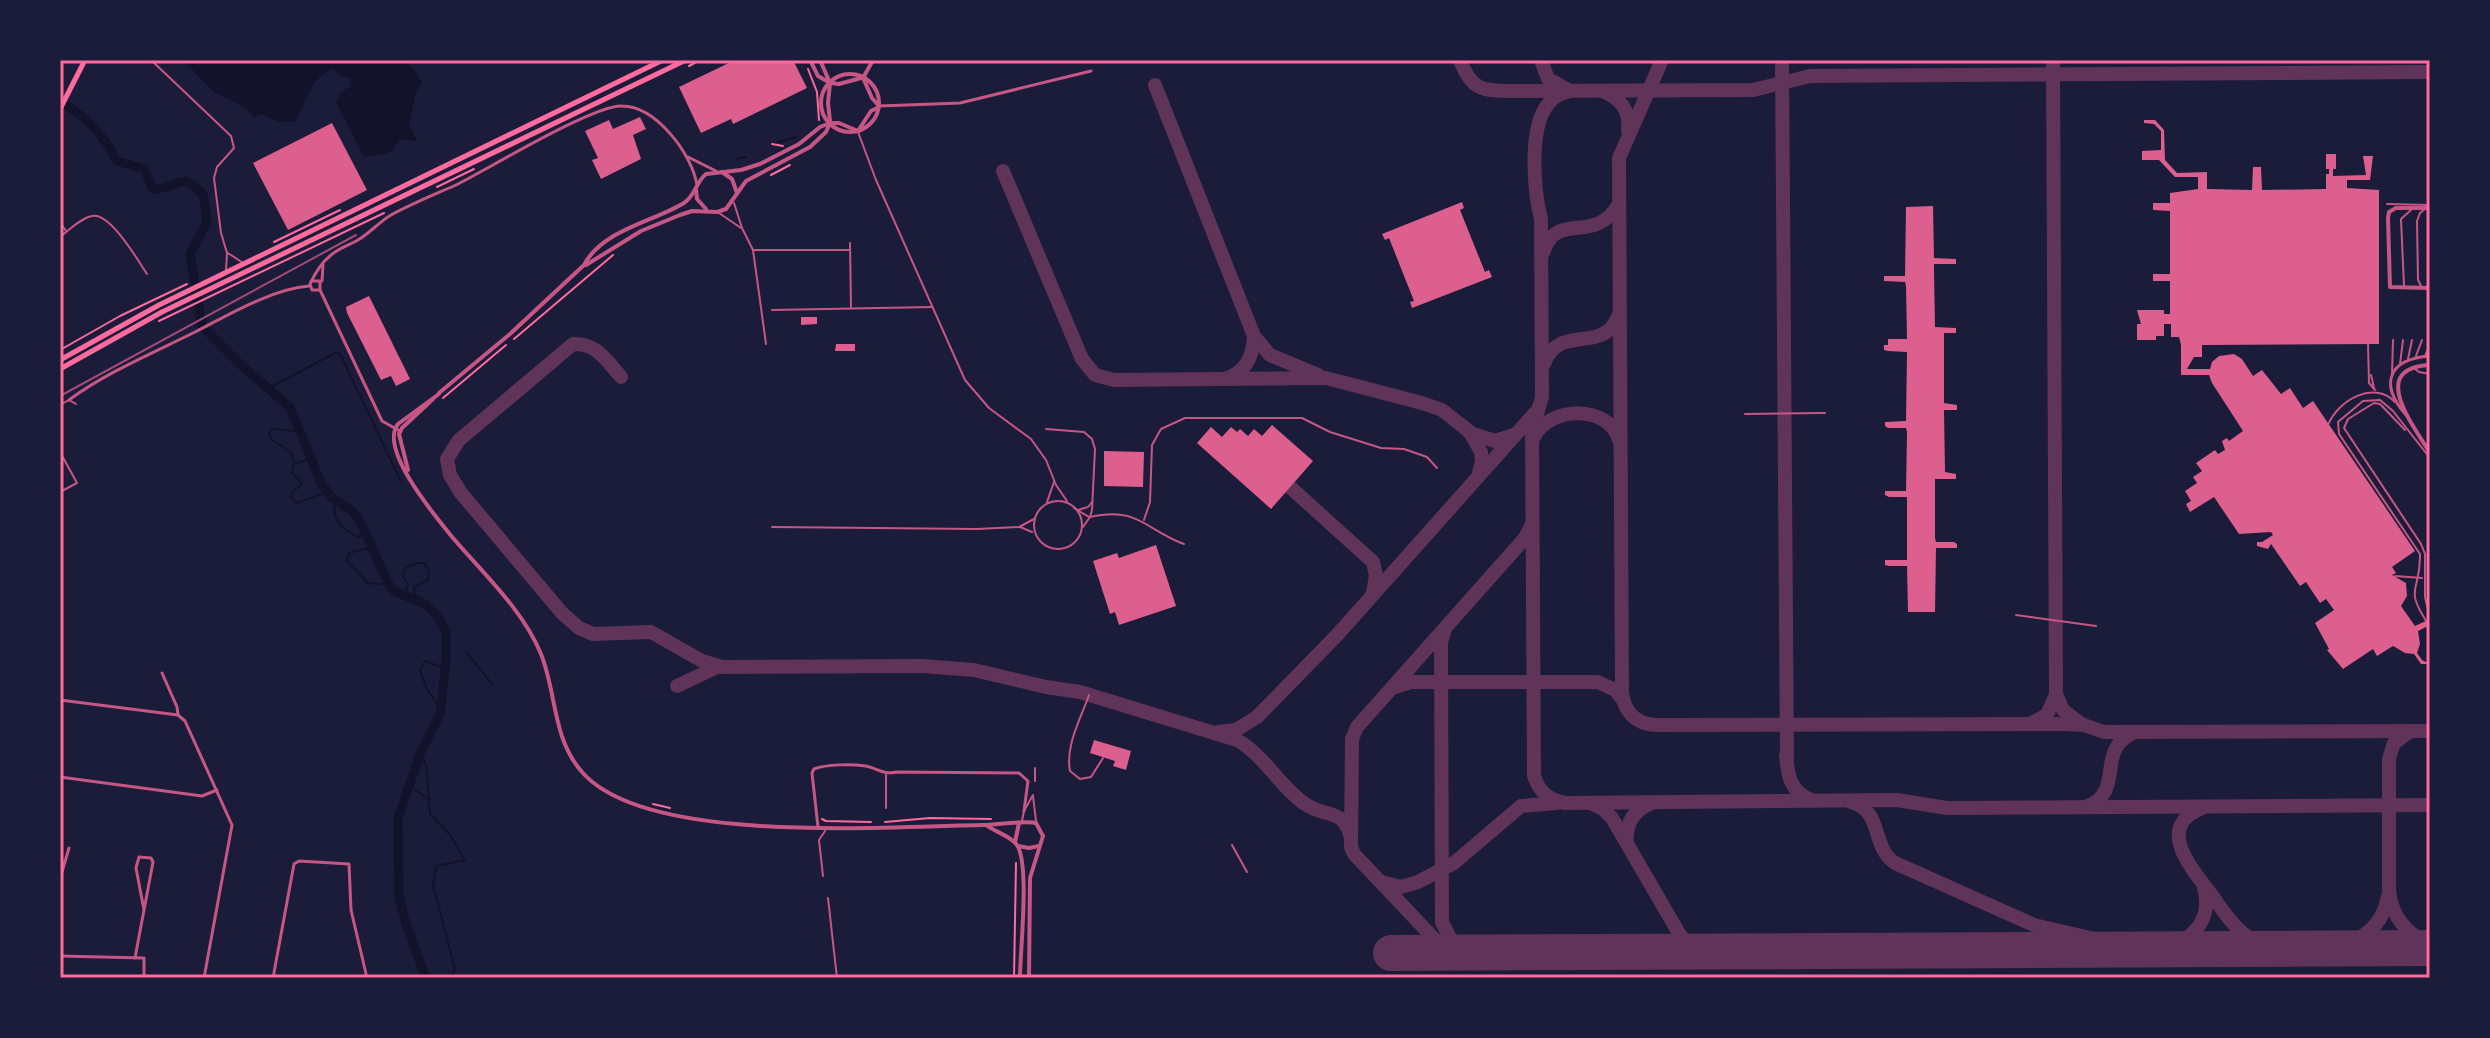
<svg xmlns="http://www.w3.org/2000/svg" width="2490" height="1038" font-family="Commissioner,sans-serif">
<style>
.water{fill:#12122b}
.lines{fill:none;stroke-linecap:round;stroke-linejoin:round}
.stream{stroke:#12122b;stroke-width:2}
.canal{stroke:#12122b;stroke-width:5}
.river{stroke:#12122b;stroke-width:9}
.taxiway{stroke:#603358;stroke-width:14}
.runway{stroke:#603358;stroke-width:36}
.building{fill:#dd5f8e}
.path{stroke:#ff6b9d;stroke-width:2}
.service{stroke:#c65784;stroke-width:2}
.minor{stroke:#c65784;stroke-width:3}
.tertiary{stroke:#c65784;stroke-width:4}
.primary{stroke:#ff6b9d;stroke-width:5}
.trunk{stroke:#ff6b9d;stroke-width:5}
.rail{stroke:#a44b75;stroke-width:2}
.neatline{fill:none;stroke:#ff6b9d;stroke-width:3}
</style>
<rect width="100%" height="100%" fill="#1b1b3a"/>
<path class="water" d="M183 60H402L414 69 422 82 415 95 409 124 417 141 401 139 389 153 364 157 336 102 341 92 351 86 349 78 339 75 334 69C312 75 305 102 296 121L278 122 262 114 254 117 245 107 214 92Z"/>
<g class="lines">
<g class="stream">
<path d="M778 142 797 137"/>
<path d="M737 159 746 157"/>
<path d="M269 388 337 352 340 354 401 481"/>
<path d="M299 428 293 431 272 429 269 433 272 440C288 450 297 450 292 473L301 482V485L291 493V497L297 503 327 492"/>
<path d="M295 464 310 459"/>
<path d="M336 501C330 519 342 528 357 537L368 536"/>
<path d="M374 547 349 553 347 561 368 583 389 585"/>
<path d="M405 594 408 584 403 577 404 569 417 563H424L429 571 428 580 414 587 415 598"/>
<path d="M466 652 493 685"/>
<path d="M441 710 427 689 420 671 425 661 441 667 445 665"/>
<path d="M420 754 426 764 428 784"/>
<path d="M428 786 430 814 450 835 465 860 436 866 433 885 455 969 451 978"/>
<path d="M408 788 412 789"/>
<path d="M415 790 428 799"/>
</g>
<path class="canal" d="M60 65 63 60"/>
<path class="river" d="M60 102C86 115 104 136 117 161L144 169 153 189C161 191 174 182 187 181L203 194 207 222 190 254 202 326 242 366 290 407 320 481 331 497 351 510 361 523 389 585 394 591 425 604 438 616 446 632V661L440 714 420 754 398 818 399 896 406 924 426 978"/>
<g class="taxiway">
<path d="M1460 60C1471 89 1481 91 1511 91L1753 90 1810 76 2430 72"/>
<path d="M1541 60 1548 79 1570 91C1562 93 1554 96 1549 103 1528 126 1534 192 1541 219L1542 397 1532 431 1534 776C1539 792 1549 800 1565 803L1897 800 1947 808 2430 805"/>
<path d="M1662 60 1619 158 1622 692C1624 712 1636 724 1656 725L2064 724 2084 725 2104 732 2430 731"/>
<path d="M1782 60 1787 762"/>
<path d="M2053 60 2056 694"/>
<path d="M1155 85 1254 336 1270 355 1318 375"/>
<path d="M1603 91C1621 99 1630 110 1628 130"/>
<path d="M1003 171 1082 359 1095 375 1114 380 1326 378 1422 403 1442 410 1470 432 1481 452 1482 461 1478 477"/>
<path d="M1543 253C1558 208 1593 247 1619 204"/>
<path d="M1544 364C1560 321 1604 357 1619 314"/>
<path d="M621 377C607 361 597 343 573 344L459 440 447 459 450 475 461 493 562 613 579 628 593 634 651 632 702 661 722 667 922 666 974 670 1046 687 1080 692 1237 740C1265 756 1279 786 1305 804 1325 818 1345 807 1351 839"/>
<path d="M1225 379C1246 372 1253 357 1254 336"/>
<path d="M1470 433 1495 441 1514 435"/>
<path d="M1534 437C1549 406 1609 404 1619 440"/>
<path d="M1290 487 1373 562 1376 576 1373 592"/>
<path d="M1445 629 1441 643 1442 922 1452 942 1472 953"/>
<path d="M677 686 717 667"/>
<path d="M1395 687 1411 682H1598L1615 690 1623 700"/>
<path d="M2032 723 2047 715 2056 694 2063 710 2080 723"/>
<path d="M1218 732 1236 730 1257 717 1338 634 1535 413"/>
<path d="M2409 732 2394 743 2389 759V891C2392 917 2406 934 2430 944"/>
<path d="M1786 756C1788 776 1790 791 1811 800"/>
<path d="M1851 802C1884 811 1870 846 1895 863L2034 925 2138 949"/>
<path d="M1590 803 1603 809 1612 818 1680 935 1690 946 1706 952"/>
<path d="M2088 806C2126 790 2094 749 2135 732"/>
<path d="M2202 808C2154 827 2192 869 2211 894 2222 909 2232 926 2248 937 2259 944 2271 946 2283 949"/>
<path d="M1627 843C1625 823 1634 810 1652 803"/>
<path d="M1382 882 1401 887 1418 882 1454 863 1521 806 1557 803"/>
<path d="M2335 948C2363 940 2383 926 2388 896"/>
<path d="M2163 949C2192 941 2213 920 2204 888"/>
<path d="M1458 953 1440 945 1354 854 1351 847 1352 739 1357 727 1525 538 1531 526"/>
</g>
<path class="runway" d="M1391 953 2430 948"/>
</g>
<g class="building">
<path d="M735 60H793L807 88 733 124 731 119 701 133 679 87Z"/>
<path d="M640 117 646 129 633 135 641 159 601 179 592 160 598 158 585 131 609 120 613 129Z"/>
<path d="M2144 120H2155L2164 130 2165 160 2177 173 2207 172V189L2252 190 2253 167H2261L2262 190 2326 189V174H2329V169H2326V154H2336V169H2333V176L2366 175 2363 156H2373L2370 180H2347V188L2379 190V344L2202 345V357H2194L2187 369H2210L2212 362 2219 356 2234 354 2242 359 2253 376 2262 370 2281 394 2290 388 2303 408 2313 401 2415 551 2392 567 2396 573 2392 575 2406 583 2407 596 2401 606 2415 626 2430 619V625L2418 631 2420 644 2417 653 2422 660 2430 664H2421L2414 654 2405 653 2393 646 2377 656 2373 649 2343 669 2327 650 2329 649 2315 623 2334 610 2326 599 2320 603 2306 582 2300 586 2271 544 2268 549 2257 546V542H2262L2273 535 2271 532 2239 534 2214 497 2190 512 2186 504 2191 501 2185 491 2197 483 2193 477 2202 471 2196 463 2215 450 2218 454 2225 450 2222 441 2227 438 2229 441 2243 431 2212 383 2209 375H2181V345L2179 337H2171V324H2164V336H2156V340H2137V324H2141L2137 310H2164V314H2170V281H2153V274H2170V211L2153 210V203H2170V193L2198 189V177H2175L2159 160H2142V151L2161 150V131L2154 124 2144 123Z"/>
<path d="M332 123 367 190 288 230 253 163Z"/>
<path d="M1462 202 1464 208 1460 210 1485 272 1489 270 1492 277 1412 308 1410 302 1414 301 1389 238 1385 240 1382 234Z"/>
<path d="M1933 206 1934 258 1956 259V264H1934V270L1935 327 1956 328V333H1944V403L1957 405V410H1944L1945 472 1956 474V479H1935V538L1936 542H1954L1957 544V548H1936L1935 612H1908L1907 566H1889L1885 565V560H1907V497H1889L1885 495V491H1906L1907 432 1906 428H1888L1885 426V422L1906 421 1907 352 1888 351 1884 350V345H1888V339H1907L1906 286 1905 282 1884 281V276H1905L1906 207Z"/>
<path d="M369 296 410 379 396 386 391 376 381 380 347 313 346 307Z"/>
<path d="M801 317H817V324L801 325Z"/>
<path d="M836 344H855V351H835Z"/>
<path d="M1272 425 1313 461 1271 509 1197 443 1211 427 1222 437 1231 427 1237 432 1240 429 1248 436 1254 429 1262 436Z"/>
<path d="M1104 451 1144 452 1143 487 1104 486Z"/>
<path d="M1156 545 1176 606 1119 625 1115 612 1110 614 1093 561 1117 553 1119 558Z"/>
<path d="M1094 740 1131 751 1126 770 1113 766 1115 761 1090 753Z"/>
</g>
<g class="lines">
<g class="path">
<path d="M689 66 700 60"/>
<path d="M808 69 817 92 819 120"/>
<path d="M772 144 783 146"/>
<path d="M771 175 790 165"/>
<path d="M437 187 474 169"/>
<path d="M274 242 340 210"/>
<path d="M159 321 384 213"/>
<path d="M514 339 613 255"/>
<path d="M60 350 120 316 187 284"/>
<path d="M443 398 506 345"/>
<path d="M653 804 670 808"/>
<path d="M822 819 826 821 871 822"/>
<path d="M885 822 930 818 991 819"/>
<path d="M1014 978 1016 863"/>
</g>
<g class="service">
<path d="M151 60 231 136 234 148 217 167 214 178 221 233 227 253 226 271"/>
<path d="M858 132 876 180 965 380 989 408 1031 439 1046 460 1056 485 1067 501"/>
<path d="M734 203 742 228 753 250 766 344"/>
<path d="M2387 204 2430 205"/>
<path d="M719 213 741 228"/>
<path d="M60 222 66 231"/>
<path d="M60 237C69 230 81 218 92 216 110 212 137 259 147 274"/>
<path d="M850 243 851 307"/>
<path d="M754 250H850"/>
<path d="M228 253 243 263"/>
<path d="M2404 286 2401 219 2411 210"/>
<path d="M2421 286 2418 280 2417 221 2420 213 2425 209"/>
<path d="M772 310 932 307"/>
<path d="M2368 344 2369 383 2375 390"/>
<path d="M2416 356 2422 340"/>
<path d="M2425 356 2430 345"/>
<path d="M2408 359 2412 340"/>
<path d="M2400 364 2403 340"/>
<path d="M2414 368 2419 372 2430 374"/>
<path d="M2392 374 2393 340"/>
<path d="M2371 375 2374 388"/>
<path d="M60 405 69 400 76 404"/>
<path d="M1745 414 1825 413"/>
<path d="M2328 425C2338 400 2374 380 2395 402"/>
<path d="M1046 429 1084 432 1092 439 1095 449 1092 510 1090 517"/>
<path d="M2405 430 2380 404 2374 403 2348 419 2344 428 2421 544 2425 554V597L2430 618"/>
<path d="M60 452 77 483 60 492"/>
<path d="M2430 458 2393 411 2380 400 2363 401 2338 422 2339 434 2420 554C2421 594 2402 585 2430 627"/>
<circle cx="1058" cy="525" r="24"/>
<path d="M1047 502 1054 482"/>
<path d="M1074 508 1089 517"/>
<path d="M1078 510 1088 507 1092 502"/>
<path d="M1144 520 1150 502 1152 445 1161 429 1185 418H1302L1330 432 1381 448 1404 449 1427 457 1437 468"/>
<path d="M772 527 977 529 1019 527 1034 519"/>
<path d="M1020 527 1032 532"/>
<path d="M1083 527 1090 517C1138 506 1144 529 1184 544"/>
<path d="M2395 576 2422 578"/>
<path d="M2016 615 2096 626"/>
<path d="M1089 695C1081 718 1065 746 1070 771L1080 779 1091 777 1103 758"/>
<path d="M1035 781V768"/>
<path d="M1033 796 1036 821"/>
<path d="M886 808V775"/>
<path d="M1022 821 1024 811 1033 795"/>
<path d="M1232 845 1247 872"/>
<path d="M823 876 819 840 825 831"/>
<path d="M828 898 837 978"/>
</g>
<g class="minor">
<path d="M879 106 960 103 1091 71"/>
<path d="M688 157 716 171"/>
<path d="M311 281H320V290H312L310 284C315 273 321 263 331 255 339 248 349 245 358 240 370 233 379 222 391 215 413 203 436 194 458 184 490 168 593 105 622 106 656 106 692 154 697 185"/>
<path d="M322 281 323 265"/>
<path d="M320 290 382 421 400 431"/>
<path d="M69 400C107 372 153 353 195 332 228 315 272 289 309 286"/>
<path d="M2406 415C2379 384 2388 359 2430 356"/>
<path d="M162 673 177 707 178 715 185 721 232 825 204 978"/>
<path d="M60 700 178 715"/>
<path d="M60 777 202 796 217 790"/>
<path d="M818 827 812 773 814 769C827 764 852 764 866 766 879 769 883 775 897 772L1019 773 1028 781 1024 811"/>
<path d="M60 879 69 848"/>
<path d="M60 956 144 958V978"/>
<path d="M135 958 153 862 151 858 139 857 136 868 144 910"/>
<path d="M273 978 294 864 299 861 349 864 351 910 367 978"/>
</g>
<g class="tertiary">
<path d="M810 60 818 76 830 83"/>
<path d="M820 60 830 83 828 103 830 121"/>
<circle cx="850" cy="103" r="29"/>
<path d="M863 78 873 60"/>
<path d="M864 80 872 98 879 106"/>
<path d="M830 83 839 84 861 78"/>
<path d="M858 131 871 111 877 108"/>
<path d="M722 172 732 179 737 193"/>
<path d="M696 190 697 199 706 209"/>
<path d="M2430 208H2396L2389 212 2388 218 2390 287 2430 288"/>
<path d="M586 265 641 231 680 215 692 211 717 212 726 209 746 181 810 147 826 132 830 123"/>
<path d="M2430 365C2367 368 2414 426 2430 453"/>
<path d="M439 393 510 334 584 265C602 230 653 222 684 203 695 196 696 182 706 174L741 170 760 164 799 144 820 127 830 123H839L858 131"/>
<path d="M439 394 398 424C378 449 436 517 453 538 483 573 523 610 541 654 557 694 552 738 582 772 646 846 890 826 983 825 995 825 1027 820 1036 823L1043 836 1030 878 1029 978"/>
<path d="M408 470 399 434 402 428 433 399"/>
<path d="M986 825C995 832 1011 836 1017 845 1030 865 1020 951 1020 978"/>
<path d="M1015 842 1019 823"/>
<path d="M1018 846 1029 848 1039 846"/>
</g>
<path class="primary" d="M60 109 85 60"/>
<g class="trunk">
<path d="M60 360 159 305 663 60"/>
<path d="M60 369 162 312 686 60"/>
</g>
<path class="rail" d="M60 396 356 235"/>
</g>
<rect width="2490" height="1038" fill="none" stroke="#1b1b3a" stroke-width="124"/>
<rect x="62" y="62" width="2366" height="914" class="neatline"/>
</svg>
